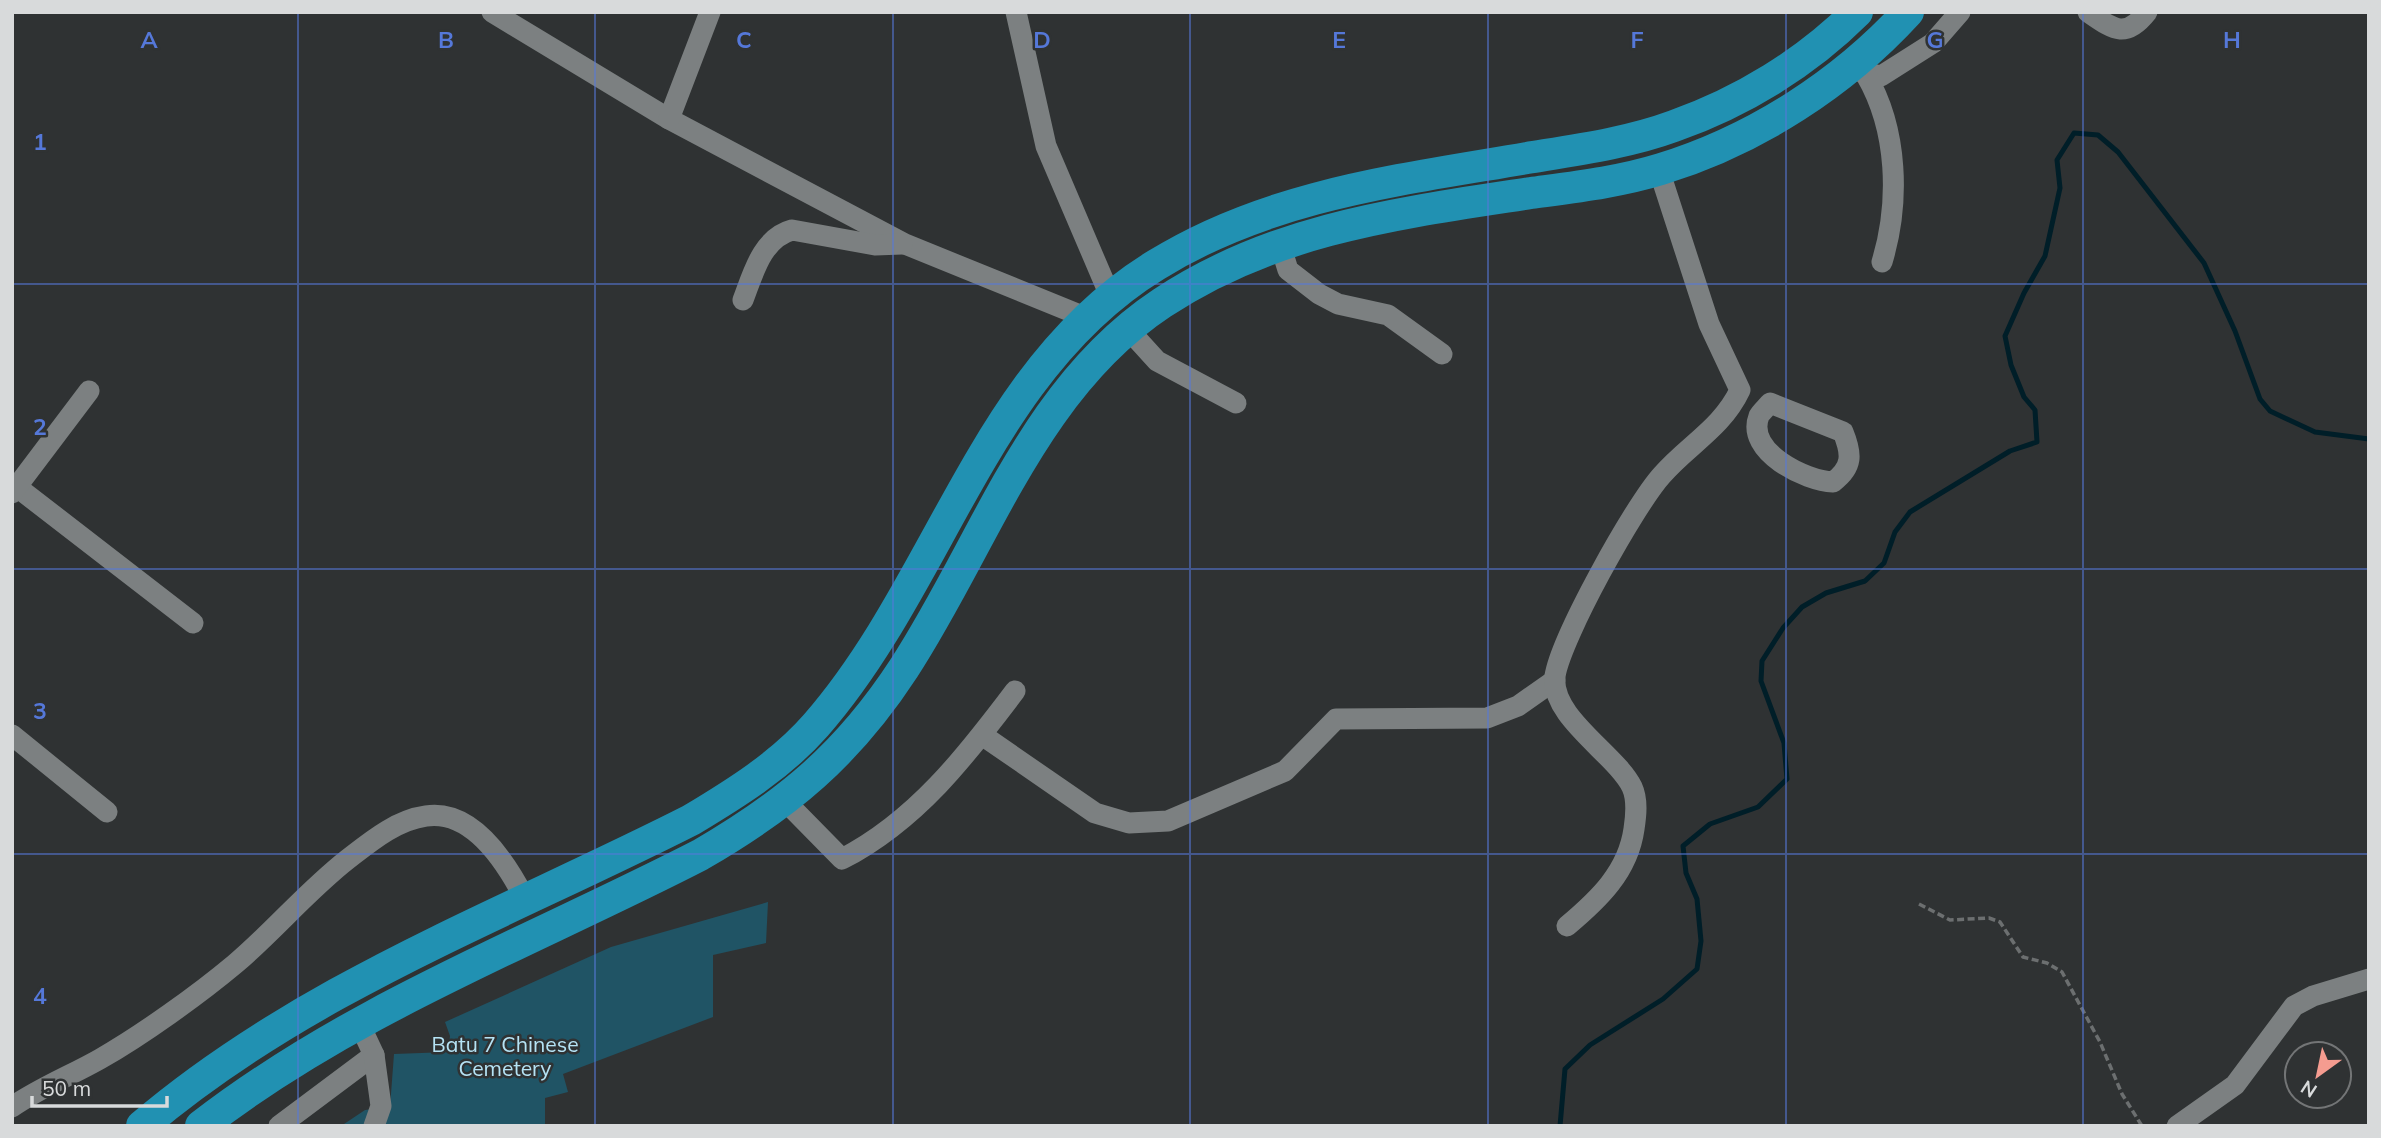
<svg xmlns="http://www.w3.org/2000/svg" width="2381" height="1138" font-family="Mulish,sans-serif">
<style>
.green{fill:#205465}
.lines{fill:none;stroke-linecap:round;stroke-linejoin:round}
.stream{stroke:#001e28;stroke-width:5}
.path{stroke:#6c6f70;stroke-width:3.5;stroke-dasharray:7 3.5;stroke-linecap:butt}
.minor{stroke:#7c8081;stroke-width:21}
.highway{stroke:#2191b2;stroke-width:32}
.grid{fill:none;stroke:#5578d9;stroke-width:2;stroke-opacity:0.55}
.labels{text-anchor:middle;stroke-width:5;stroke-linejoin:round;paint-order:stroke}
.park-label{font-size:21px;fill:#b5e3f5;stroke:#2f3233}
.grid-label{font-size:23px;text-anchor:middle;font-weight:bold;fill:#5578d9;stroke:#2f3233;stroke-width:5;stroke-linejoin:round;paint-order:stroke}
</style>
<rect width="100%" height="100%" fill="#2f3233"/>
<path class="green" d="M768 902 766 943 713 955V1017L563 1074 568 1092 545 1098V1126H341L365 1110 390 1107 394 1054 448 1052 450 1036 445 1022 611 947Z"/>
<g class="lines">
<path class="stream" d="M1560 1126 1565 1069 1590 1045 1663 999 1697 969 1701 941 1697 899 1686 873 1683 846 1710 824 1758 807 1787 779 1784 743 1761 681 1762 661 1783 628 1802 607 1826 593 1865 581 1884 563 1895 532 1910 512 2010 451 2037 442 2035 410 2024 397 2011 365 2005 336 2024 293 2045 256 2060 188 2057 160 2074 133 2098 135 2118 152 2204 263 2235 331 2260 399 2270 411 2315 432 2369 439"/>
<path class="path" d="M1919 904 1950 920 1989 918 2000 922 2023 957 2047 963 2062 972 2100 1042 2122 1094 2142 1126"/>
<g class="minor">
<path d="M492 12 669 119 905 244 1087 318"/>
<path d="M1016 12 1046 146 1111 298"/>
<path d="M2088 12C2113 29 2125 40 2147 12"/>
<path d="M1858 71 1881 76 1933 43 1960 12"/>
<path d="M1866 75C1898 130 1900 202 1882 262"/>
<path d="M669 119 710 12"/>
<path d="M1280 244 1288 270 1319 294 1338 304 1388 315 1442 354"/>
<path d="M743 300C753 274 762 238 792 230L875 245 902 244"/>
<path d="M1127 328 1157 361 1236 403"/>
<path d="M1770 403 1843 432C1852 454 1853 467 1833 482 1806 481 1745 452 1759 416 1761 412 1767 407 1770 403Z"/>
<path d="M17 487 193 623"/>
<path d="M12 493 89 391"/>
<path d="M12 735 107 812"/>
<path d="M982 735 1095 813 1129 823 1168 821 1285 771 1336 719 1487 718 1518 706 1555 680"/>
<path d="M785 801 842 859C916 821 966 756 1015 691"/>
<path d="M1567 926C1598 900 1628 872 1634 829 1636 816 1638 800 1632 787 1616 754 1550 717 1555 676 1561 638 1634 506 1662 475 1688 445 1722 428 1740 390L1709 324 1659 170"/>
<path d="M12 1107C39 1088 72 1075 100 1059 142 1035 198 995 235 964 274 931 307 891 348 859 370 842 396 820 426 816 473 809 507 864 525 899"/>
<path d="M279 1126 374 1055 358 1021"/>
<path d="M374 1126 381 1106 374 1055"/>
<path d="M2177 1126 2235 1085 2294 1006 2313 996 2369 979"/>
</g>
<g class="highway">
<path d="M142 1126C304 988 504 915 691 820 736 793 781 765 816 725 942 581 984 370 1156 265 1269 195 1399 180 1527 158 1576 150 1628 143 1674 126 1742 102 1806 63 1857 12"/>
<path d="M201 1126C352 1009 531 942 700 855 788 804 848 754 904 668 985 544 1032 389 1162 303 1275 228 1400 213 1531 193 1575 187 1619 182 1661 169 1755 140 1842 84 1908 12"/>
</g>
</g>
<path class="grid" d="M298 12V1126M595 12V1126M893 12V1126M1190 12V1126M1488 12V1126M1786 12V1126M2083 12V1126M12 284H2369M12 569H2369M12 854H2369"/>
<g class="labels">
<g class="park-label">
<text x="505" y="1052">Batu 7 Chinese<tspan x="505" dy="24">Cemetery</tspan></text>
</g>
</g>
<g class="grid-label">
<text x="149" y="48">A</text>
<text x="446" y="48">B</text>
<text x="744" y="48">C</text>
<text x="1042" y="48">D</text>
<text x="1339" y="48">E</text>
<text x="1637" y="48">F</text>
<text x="1935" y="48">G</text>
<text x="2232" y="48">H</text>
<text x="40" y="150">1</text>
<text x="40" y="435">2</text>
<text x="40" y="719">3</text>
<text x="40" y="1004">4</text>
</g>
<rect width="2381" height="1138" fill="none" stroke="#d8dadb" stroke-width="28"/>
<g transform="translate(2318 1075) rotate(213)"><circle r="33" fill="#2f3233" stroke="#737576" stroke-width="2"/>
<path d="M0-5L12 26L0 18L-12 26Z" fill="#f59c90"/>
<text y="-10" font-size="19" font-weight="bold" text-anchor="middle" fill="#d8dadb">N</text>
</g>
<path d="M32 1096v10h135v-10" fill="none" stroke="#d8dadb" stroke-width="3.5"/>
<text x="42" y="1096" font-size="21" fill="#d8dadb" stroke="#2f3233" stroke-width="5" paint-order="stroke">50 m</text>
</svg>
